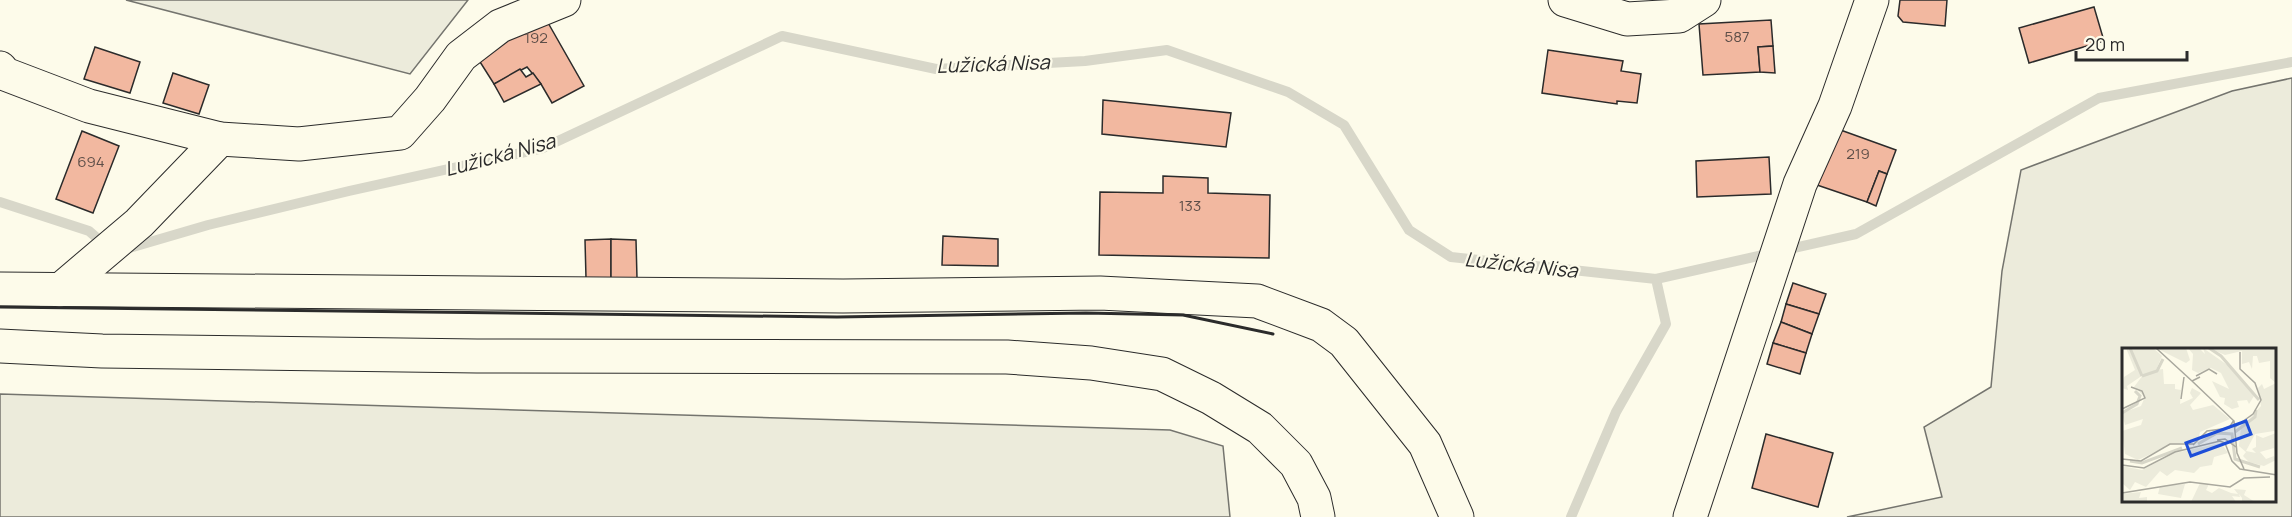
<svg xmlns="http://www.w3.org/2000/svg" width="2292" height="517" font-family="Manrope,sans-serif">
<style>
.green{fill:#ecebdb;stroke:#74746e;stroke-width:1.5;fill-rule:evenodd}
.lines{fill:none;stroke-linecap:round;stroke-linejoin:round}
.stream{stroke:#d8d7c9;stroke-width:10}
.building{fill:#f2b8a0;stroke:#2b2b2b;stroke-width:1.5}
.street-casing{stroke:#2b2b2b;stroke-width:35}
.primary-casing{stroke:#2b2b2b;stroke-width:35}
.street{stroke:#fdfbea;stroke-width:33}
.primary{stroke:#fdfbea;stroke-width:33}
.wall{stroke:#2b2b2b;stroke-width:3}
.labels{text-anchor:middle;stroke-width:4.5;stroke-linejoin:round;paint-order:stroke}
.number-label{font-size:15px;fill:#5d4e48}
.water-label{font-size:20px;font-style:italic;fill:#2b2b2b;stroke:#fdfbea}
.inset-river{fill:none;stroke:#d8d7c9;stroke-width:3}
.inset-road{fill:none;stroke:#a9a89e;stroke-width:1.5}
.view{fill:#1d4ed8;fill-opacity:0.15;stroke:#1d4ed8;stroke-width:3}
.inset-edge{fill:none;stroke:#2b2b2b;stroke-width:3}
</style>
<rect width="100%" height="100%" fill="#fdfbea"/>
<g class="green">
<path d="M126 0H468L410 74Z"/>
<path d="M2292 78V517H1847L1942 497 1924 427 1991 387 2002 271 2021 170 2232 91ZM2124 349H2276V500H2124Z"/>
<path d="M0 394 1170 430 1223 446 1230 517H0Z"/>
</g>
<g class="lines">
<g class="stream">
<path d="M0 202 89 231 105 245"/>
<path d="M126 249 208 225 349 191 543 148 782 36 936 69 1085 61 1167 50 1288 92 1344 125 1409 230 1451 257 1656 279 1666 324 1616 412 1571 517"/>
<path d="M1656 279 1856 234 2099 98 2292 62"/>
</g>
</g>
<g class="building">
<path d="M1900 0H1947L1945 26 1903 22 1898 16Z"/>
<path d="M2094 7 2104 41 2029 63 2019 28Z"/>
<path d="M543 14 584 86 552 103 541 84 527 67 494 84 475 54Z"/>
<path d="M1771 20 1773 46 1758 47 1760 72 1703 75 1699 24Z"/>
<path d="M1773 46 1775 73 1760 72 1758 47Z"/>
<path d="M95 47 140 62 130 93 84 79Z"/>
<path d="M1548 50 1623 61 1621 71 1641 74 1637 103 1617 101V104L1542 93Z"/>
<path d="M520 69 526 77 533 73 541 84 504 102 494 84Z"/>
<path d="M173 73 209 85 199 114 163 103Z"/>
<path d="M1103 100 1231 113 1226 147 1102 134Z"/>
<path d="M1835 128 1896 150 1887 174 1879 171 1867 202 1817 185Z"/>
<path d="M82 131 119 146 93 213 56 199Z"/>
<path d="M1769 157 1771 194 1697 197 1696 161Z"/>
<path d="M1879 171 1887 174 1876 206 1867 202Z"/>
<path d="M1163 176 1208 178V193L1270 195 1269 258 1099 255 1100 192 1163 193Z"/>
<path d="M943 236 998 239V266L942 265Z"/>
<path d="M611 239V280L586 278 585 240Z"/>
<path d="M611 239 636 240 637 278 611 280Z"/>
<path d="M1793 283 1826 294 1819 314 1786 304Z"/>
<path d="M1786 304 1819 314 1812 334 1781 322Z"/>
<path d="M1781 322 1812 334 1806 353 1773 343Z"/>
<path d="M1773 343 1806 353 1800 374 1767 364Z"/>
<path d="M1766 434 1833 453 1818 507 1752 488Z"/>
</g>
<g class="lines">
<defs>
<g id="street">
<path d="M1565 0 1627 19 1679 16 1704 0"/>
<path d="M0 68 5 74 89 106 220 139 299 144 400 133 430 99 461 56 500 26 564 0"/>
<path d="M0 289 843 296 1100 293 1257 301 1321 325 1344 342 1425 444 1457 517"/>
<path d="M60 290 139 223 220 139"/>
<path d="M1690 517 1800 184 1835 106 1872 0"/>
</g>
<path id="primary" d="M0 346 102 351 477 356 1007 357 1091 363 1162 374 1211 398 1260 428 1296 464 1314 498 1318 517"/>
</defs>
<use href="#street" class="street-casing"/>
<use href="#primary" class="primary-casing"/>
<use href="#street" class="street"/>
<use href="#primary" class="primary"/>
<path class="wall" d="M0 307 837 317 1086 313 1183 315 1273 334"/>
</g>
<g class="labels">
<g class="number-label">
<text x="1737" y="42">587</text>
<text x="536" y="43">192</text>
<text x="1858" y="159">219</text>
<text x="91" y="167">694</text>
<text x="1190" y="211">133</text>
</g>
<g class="water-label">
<text transform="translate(993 64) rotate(-2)" y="7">Lužická Nisa</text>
<text transform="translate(500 155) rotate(-15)" y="7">Lužická Nisa</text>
<text transform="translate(1521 265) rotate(6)" y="7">Lužická Nisa</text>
</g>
</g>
<g transform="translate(2122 348)">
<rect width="154" height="154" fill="#fdfbea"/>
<path d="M4 0H31L40 8 34 22 41 21 42 36H53V41L59 42 58 56 71 50 68 45 70 40 79 45 68 57 71 62 91 57 108 71 78 84 76 93 48 97 16 112 3 106 0 83 19 77 21 71 3 77 0 65 19 58 23 49 12 39 21 27 5 38 6 42 0 40 2 29 13 22ZM34 0H64L68 12 64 15ZM66 0H77L83 6 81 0 111 21 132 48 127 56 125 52 115 53 117 59 110 61 102 56 103 50 98 49 90 33 107 41 99 25 89 20 76 25 70 22 71 6ZM87 0H154V35L148 30V13L137 15 135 8H131L130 21 127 14 120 16V3L103 7ZM154 35V84L152 83 133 86 124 103 134 105 130 101 134 99V87L141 90 154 85V107L152 100 138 104 144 111 152 108 154 112 142 118 127 114 121 108 124 104 117 98 119 80 139 58 136 40 140 36 142 41ZM99 95 106 105 92 109 90 117 78 119 72 125 53 122 45 128 38 123 24 139 13 134 8 142 0 135V118L20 122 53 105ZM78 135 87 136 84 142 90 145 97 140 109 145 116 146 112 141 124 142 122 147 133 154H120V150L117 146 118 149 110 148 114 154H69ZM63 136 59 150 36 146 38 138ZM19 144 17 150 25 149V154H0V146Z" fill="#ecebdb"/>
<path class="inset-river" d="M8 0 20 28M87 0 99 8 137 52M20 28 35 23 41 11M0 65 15 56 18 48 13 43M113 84 133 69 134 62M76 96 95 85 110 86 113 111 138 119M8 113 20 115 60 100"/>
<path class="inset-road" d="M34 0 70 33M74 28 87 21 95 26M78 29 70 33 112 73 115 105 122 121M59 51 62 29M0 61 23 50 20 43 9 39M113 79 131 66 139 52 133 35 118 21V4M95 92 103 91 114 99M71 97 85 83 107 80 112 72M0 111 19 113 48 96H72M0 117 22 120 53 104 98 93 103 95 110 113 118 121 155 127M0 145 68 134 108 139 122 130 148 129"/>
<path class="view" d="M124 73 129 86 69 108 64 95Z"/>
<rect width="154" height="154" class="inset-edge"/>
</g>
<path d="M2076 51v9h111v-9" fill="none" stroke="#2b2b2b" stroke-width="3"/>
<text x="2085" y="51" font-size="18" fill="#2b2b2b" stroke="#fdfbea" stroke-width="4.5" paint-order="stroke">20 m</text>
</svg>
